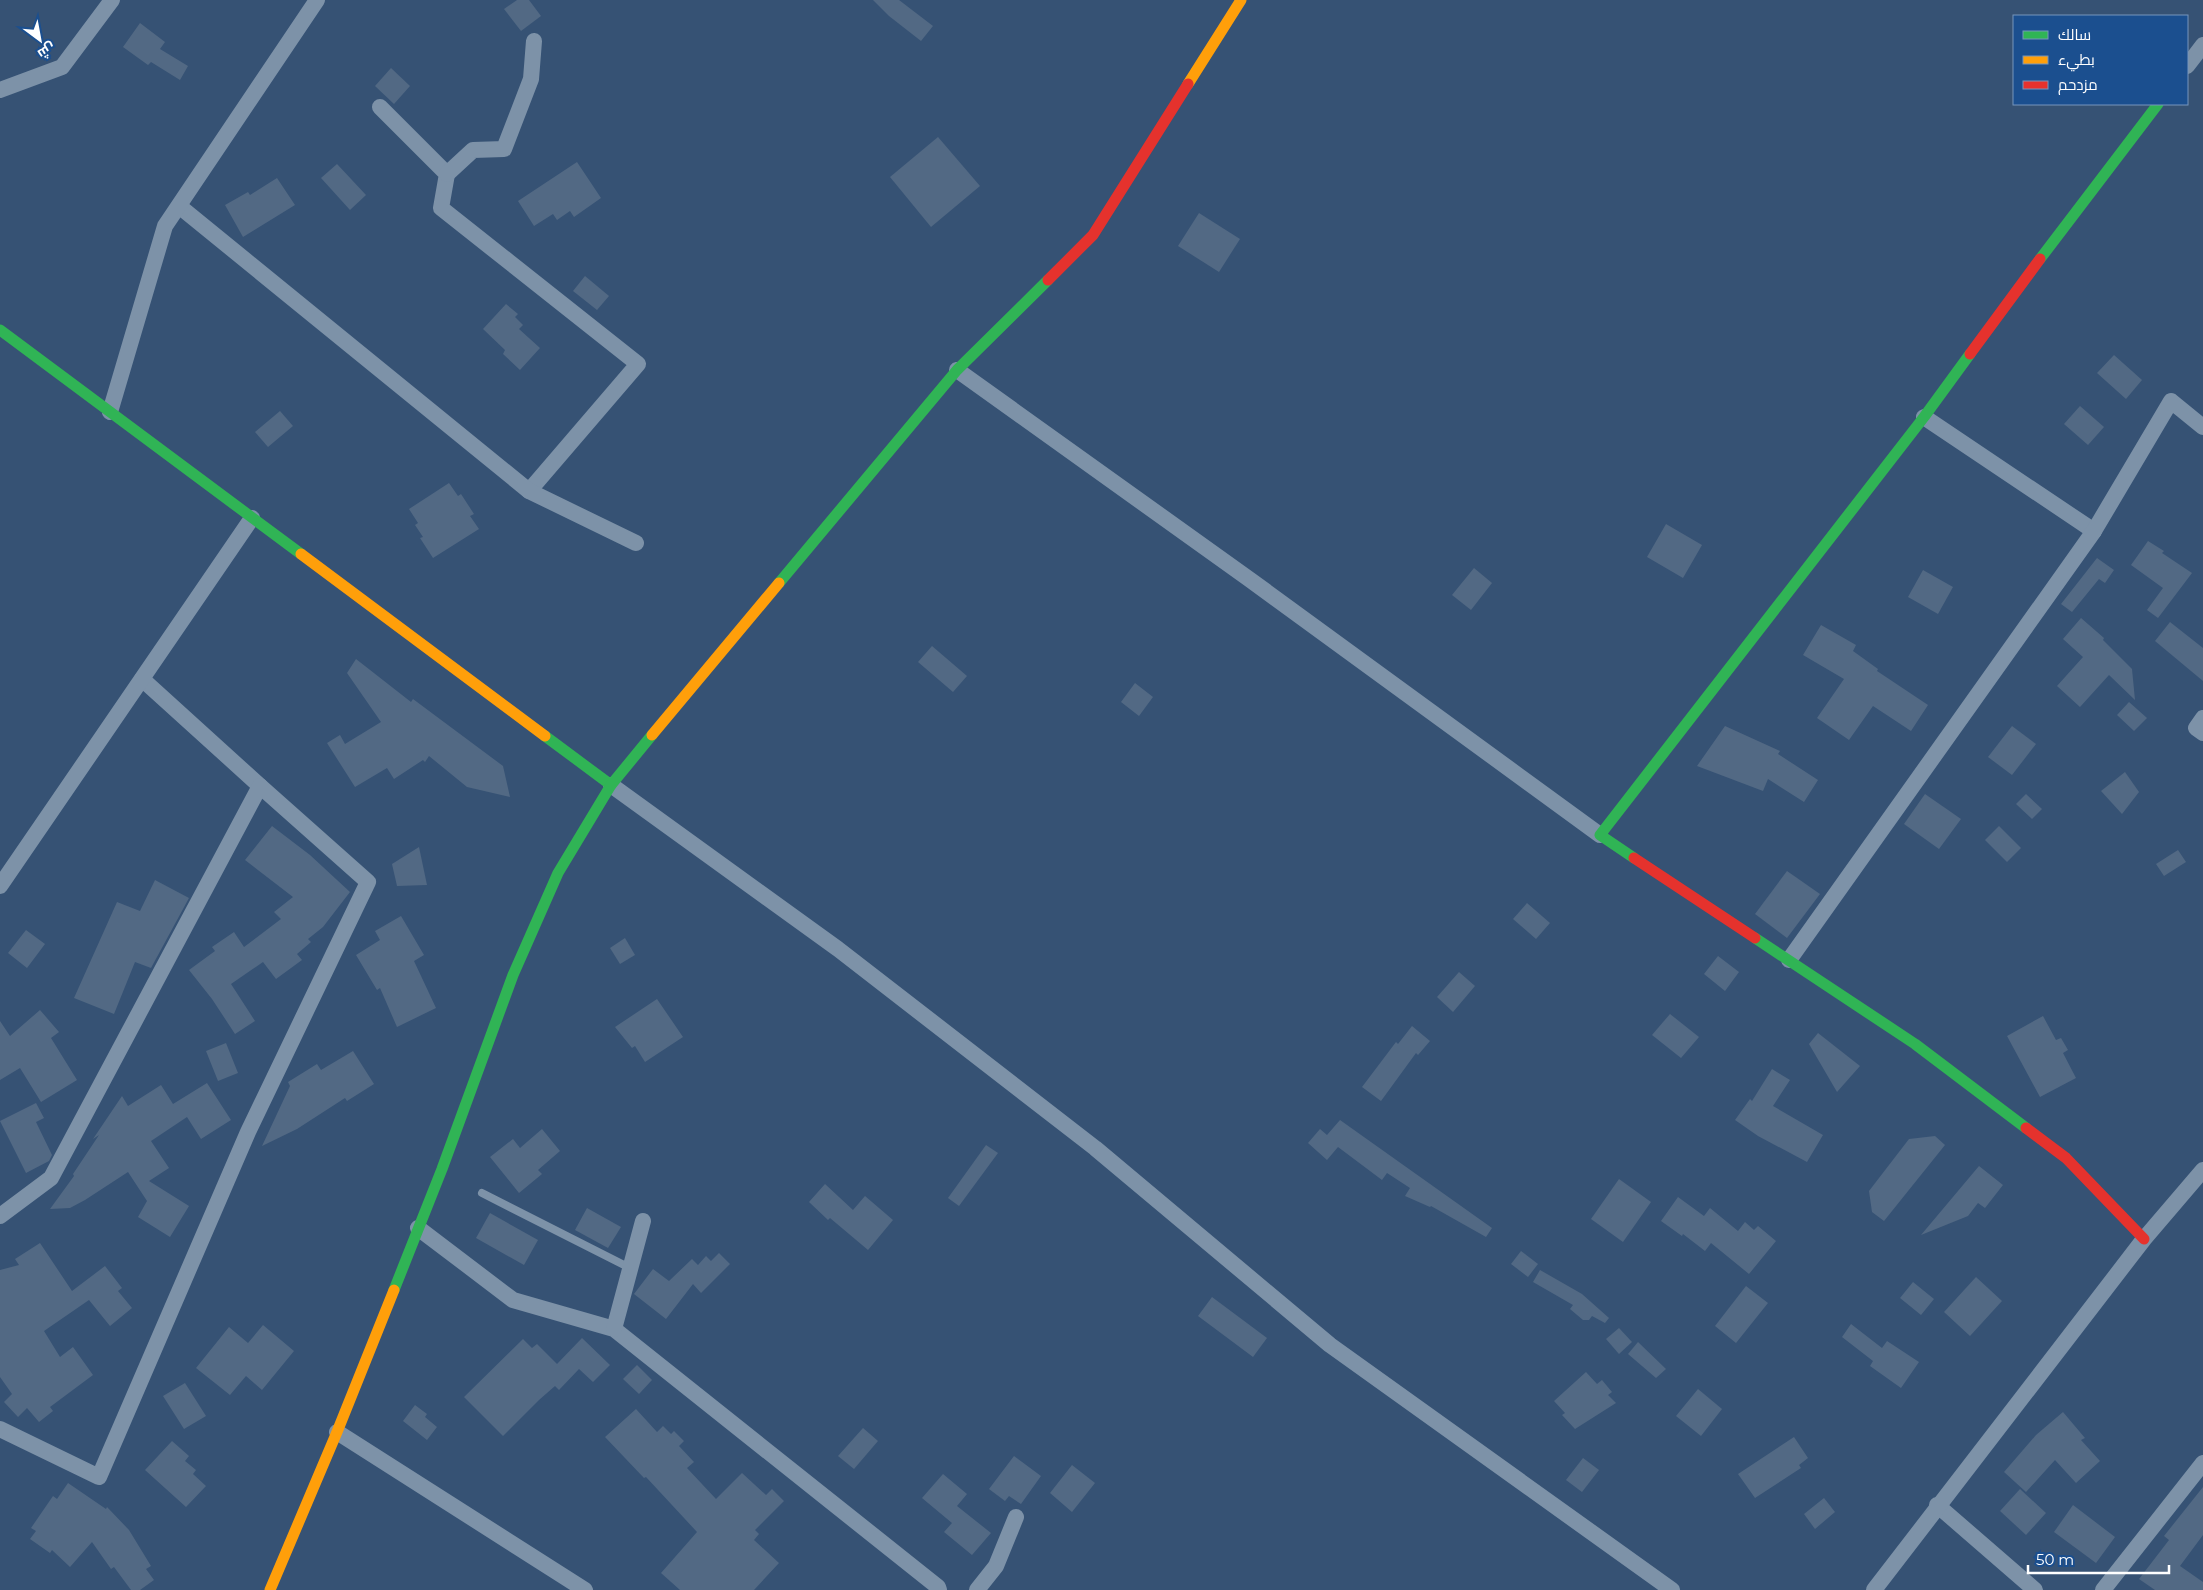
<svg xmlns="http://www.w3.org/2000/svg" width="2203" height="1590" font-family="Montserrat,Cairo,sans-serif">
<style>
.building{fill:#526984}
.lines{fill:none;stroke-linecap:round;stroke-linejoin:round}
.lane{stroke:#7d92a8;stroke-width:8}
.street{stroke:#7d92a8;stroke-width:16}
.fast{stroke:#30b455;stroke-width:11}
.slow{stroke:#ff9f0a;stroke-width:11}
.jam{stroke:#e5322d;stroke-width:11}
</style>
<rect width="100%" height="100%" fill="#365274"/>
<g class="building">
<path d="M517 0H529L541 16 521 31 504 9Z"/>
<path d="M873 0H899L933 26 921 41 889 16Z"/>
<path d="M140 23 165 42 160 49 188 66 180 80 151 62 148 65 123 47Z"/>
<path d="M391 68 410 86 394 104 375 86Z"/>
<path d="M938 137 980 186 931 227 890 177Z"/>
<path d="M577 162 601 198 574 217 570 211 557 220 553 214 534 226 518 201Z"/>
<path d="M337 164 366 195 350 210 321 178Z"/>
<path d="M277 178 295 205 243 237 225 205 248 192 250 195Z"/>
<path d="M1199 213 1240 239 1219 272 1178 246Z"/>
<path d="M585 276 609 296 597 310 573 291Z"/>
<path d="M506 304 518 314 515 317 523 325 519 329 540 348 520 370 503 354 505 350 483 329Z"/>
<path d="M2114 355 2142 380 2126 399 2097 373Z"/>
<path d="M2080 406 2104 427 2088 445 2064 424Z"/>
<path d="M280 411 293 426 268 447 255 432Z"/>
<path d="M449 483 458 496 461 494 474 514 470 516 479 529 433 558 420 538 423 537 415 525 418 523 409 509Z"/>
<path d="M1666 524 1702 545 1683 578 1647 557Z"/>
<path d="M2148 541 2164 551 2162 553 2192 573 2158 618 2147 610 2163 588 2131 565Z"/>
<path d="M2097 558 2114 570 2105 583 2099 579 2072 612 2061 604Z"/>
<path d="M1474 568 1492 583 1471 610 1452 595Z"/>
<path d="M1923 570 1953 587 1938 614 1908 597Z"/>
<path d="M2081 618 2104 638 2103 640 2132 669 2135 700 2109 675 2080 707 2057 686 2083 657 2063 639Z"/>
<path d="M2170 622 2203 648V681L2155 641Z"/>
<path d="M1821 625 1856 645 1853 651 1878 669 1877 671 1928 705 1911 731 1873 706 1849 740 1817 718 1844 679 1803 655Z"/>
<path d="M932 646 967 676 953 692 918 662Z"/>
<path d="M356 659 411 702 413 699 503 766 510 797 467 787 429 756 425 762 423 760 394 779 387 768 355 787 327 743 340 735 345 744 381 722 347 673Z"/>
<path d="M1135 683 1153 697 1139 716 1121 702Z"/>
<path d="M2129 702 2147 718 2134 731 2117 715Z"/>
<path d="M1725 726 1780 751 1778 754 1818 780 1804 802 1768 779 1763 791 1697 766Z"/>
<path d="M2012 726 2036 744 2012 775 1988 757Z"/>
<path d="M2125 772 2139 792 2122 814 2101 791Z"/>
<path d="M1925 794 1961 819 1939 849 1904 824Z"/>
<path d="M2026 794 2042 809 2032 819 2016 804Z"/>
<path d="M272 826 310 855 350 892 323 927 308 939 311 942 297 954 302 960 276 979 263 962 231 984 255 1021 235 1034 212 999 189 970 215 951 212 947 234 932 244 947 281 919 274 912 293 897 245 860Z"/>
<path d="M1999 826 2021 848 2007 862 1985 840Z"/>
<path d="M419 847 427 885 397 886 392 864Z"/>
<path d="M2178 850 2186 862 2164 876 2156 864Z"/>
<path d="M1787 871 1820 894 1787 938 1755 914Z"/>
<path d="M155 880 189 898 151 968 135 962 114 1014 74 998 117 902 140 911Z"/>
<path d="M1527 903 1550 923 1536 939 1513 919Z"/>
<path d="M401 916 424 955 414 961 436 1008 397 1027 380 988 377 990 356 955 380 940 375 931Z"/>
<path d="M26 930 45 944 27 968 8 953Z"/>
<path d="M625 938 635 955 620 964 610 948Z"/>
<path d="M1718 956 1739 972 1725 991 1704 974Z"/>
<path d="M1459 972 1475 986 1453 1012 1437 997Z"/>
<path d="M657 999 683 1037 645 1062 635 1046 632 1048 615 1027Z"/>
<path d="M40 1010 59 1032 51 1038 77 1080 41 1102 20 1068 0 1080V1021L10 1036Z"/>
<path d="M1670 1014 1699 1037 1681 1058 1652 1035Z"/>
<path d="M2043 1016 2056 1040 2061 1038 2068 1050 2063 1053 2076 1078 2040 1097 2007 1036Z"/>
<path d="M1412 1026 1430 1041 1418 1055 1416 1053 1381 1101 1362 1087 1396 1042 1398 1044Z"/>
<path d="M1818 1033 1860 1066 1837 1092 1809 1044Z"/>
<path d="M226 1043 238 1073 218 1081 206 1051Z"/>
<path d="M353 1051 374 1084 347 1101 345 1098 297 1129 262 1146 290 1086 288 1082 317 1064 321 1070Z"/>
<path d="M1772 1069 1790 1080 1773 1106 1823 1135 1807 1162 1758 1136 1735 1120 1750 1099 1752 1101Z"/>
<path d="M207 1083 231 1120 201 1139 187 1117 151 1141 169 1168 149 1181 189 1206 170 1237 138 1217 147 1201 128 1172 85 1200 70 1208 50 1209 74 1176 73 1174 99 1135 93 1139 122 1096 128 1106 161 1085 173 1104Z"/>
<path d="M36 1103 44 1118 36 1122 52 1155 49 1161 26 1173 0 1121Z"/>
<path d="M1340 1120 1492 1228 1486 1237 1431 1206 1430 1207 1405 1196 1410 1188 1387 1173 1382 1180 1338 1147 1327 1160 1308 1143 1320 1129 1327 1135Z"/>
<path d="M542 1129 560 1151 538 1170 542 1174 519 1193 490 1157 513 1139 520 1148Z"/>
<path d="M1935 1136 1945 1145 1884 1221 1872 1212 1869 1191 1909 1139Z"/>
<path d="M986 1145 998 1153 959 1206 948 1198Z"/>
<path d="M1979 1166 2003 1185 1985 1208 1978 1203 1968 1216 1921 1235Z"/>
<path d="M1619 1179 1651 1202 1623 1242 1591 1219Z"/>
<path d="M825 1184 853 1210 865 1196 893 1220 868 1250 830 1218 828 1220 809 1202Z"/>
<path d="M1678 1197 1704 1216 1710 1208 1738 1231 1745 1222 1754 1230 1758 1226 1776 1241 1749 1274 1711 1243 1705 1251 1683 1234 1682 1236 1661 1221Z"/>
<path d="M587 1208 621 1227 608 1248 575 1230Z"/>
<path d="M490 1213 538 1240 524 1265 476 1238Z"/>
<path d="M40 1243 72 1291 105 1266 122 1288 118 1291 132 1308 110 1326 89 1300 44 1331 60 1357 73 1347 93 1375 50 1407 53 1411 39 1422 27 1408 18 1417 4 1402 12 1394 0 1377V1270L19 1265 15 1259Z"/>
<path d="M1521 1251 1538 1264 1528 1277 1511 1264Z"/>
<path d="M719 1253 730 1264 701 1293 693 1284 666 1319 634 1294 653 1269 669 1281 692 1259 698 1265 706 1256 711 1261Z"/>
<path d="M1540 1270 1582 1294 1609 1318 1605 1323 1592 1316 1589 1320H1583L1570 1309 1573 1305 1533 1282Z"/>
<path d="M1976 1277 2002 1301 1970 1336 1944 1312Z"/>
<path d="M1913 1282 1934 1299 1921 1315 1900 1298Z"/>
<path d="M1746 1286 1768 1303 1736 1343 1715 1326Z"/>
<path d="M1212 1297 1267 1338 1253 1357 1198 1316Z"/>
<path d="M1851 1324 1882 1348 1887 1341 1919 1362 1901 1388 1870 1366 1873 1361 1842 1337Z"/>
<path d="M263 1325 294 1351 262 1390 246 1376 230 1395 196 1368 229 1327 248 1343Z"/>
<path d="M1619 1328 1632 1342 1619 1354 1606 1339Z"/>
<path d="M582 1338 610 1365 593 1382 579 1369 559 1390 555 1386 539 1400 503 1436 464 1397 523 1339 532 1348 537 1344 557 1364Z"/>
<path d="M1638 1342 1666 1369 1656 1378 1628 1354Z"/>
<path d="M637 1365 652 1380 639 1394 623 1379Z"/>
<path d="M1586 1372 1597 1384 1602 1380 1612 1392 1608 1395 1616 1403 1575 1429 1562 1415 1565 1413 1554 1401Z"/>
<path d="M185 1383 206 1416 184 1429 163 1396Z"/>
<path d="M1698 1389 1722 1409 1701 1436 1676 1416Z"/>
<path d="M415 1405 427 1414 425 1417 437 1427 427 1440 403 1421Z"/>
<path d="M636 1409 657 1432 663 1426 671 1434 674 1431 684 1441 679 1446 694 1462 687 1468 716 1499 742 1473 766 1495 772 1489 784 1501 755 1530 759 1534 754 1540 779 1563 754 1590H680L661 1573 697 1532 646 1477 644 1478 605 1437Z"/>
<path d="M2063 1412 2085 1438 2081 1440 2100 1461 2076 1483 2055 1460 2026 1492 2004 1472 2036 1435Z"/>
<path d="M863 1428 878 1441 854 1469 838 1456Z"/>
<path d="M1794 1437 1808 1458 1799 1465 1801 1468 1755 1498 1738 1474Z"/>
<path d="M172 1441 189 1456 185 1461 196 1470 193 1474 206 1486 186 1507 145 1470Z"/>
<path d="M1014 1456 1041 1476 1021 1504 1009 1496 1005 1501 989 1489Z"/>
<path d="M1583 1458 1599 1470 1582 1492 1566 1480Z"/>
<path d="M1072 1465 1095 1483 1072 1512 1050 1493Z"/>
<path d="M943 1474 967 1494 957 1506 991 1533 972 1555 944 1532 952 1523 922 1498Z"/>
<path d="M68 1483 106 1509 107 1507 129 1530 151 1566 146 1569 154 1580 140 1590H131L114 1567 111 1569 92 1542 70 1567 52 1550 50 1553 30 1539 36 1531 31 1528 53 1496 57 1499Z"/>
<path d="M2203 1487V1535L2180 1566 2203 1582V1590H2155L2139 1579 2169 1540 2164 1536Z"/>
<path d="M2020 1489 2046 1513 2026 1535 2000 1511Z"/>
<path d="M1824 1498 1835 1512 1815 1529 1804 1514Z"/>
<path d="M2073 1505 2115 1537 2096 1563 2054 1532Z"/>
</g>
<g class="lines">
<path class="lane" d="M482 1193 630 1268"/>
<g class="street">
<path d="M2187 66 2203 45"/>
<path d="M0 90 62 67 112 0"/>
<path d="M380 107 447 174 441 208 638 364 529 491"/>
<path d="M447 174 473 150 504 149 531 79 534 41"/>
<path d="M179 206 529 491 636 543"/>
<path d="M957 370 1249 579 1600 835"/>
<path d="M110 412 165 226 317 0"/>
<path d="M1924 417 2094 531"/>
<path d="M142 679 260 786"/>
<path d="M2203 718 2196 728 2203 733"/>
<path d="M611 785 838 949 1095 1148 1330 1345 1672 1590"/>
<path d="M0 886 252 518"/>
<path d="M1789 960 2094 531 2171 401 2203 427"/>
<path d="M0 1216 51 1178 260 786 368 882 248 1132 99 1477 0 1429"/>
<path d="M418 1228 513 1300 614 1329 938 1587 939 1590"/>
<path d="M614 1329 643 1221"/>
<path d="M337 1432 585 1590"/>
<path d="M1937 1505 2035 1590"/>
<path d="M977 1590 996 1566 1016 1517"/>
<path d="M1874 1590 2144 1239 2203 1170"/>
<path d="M2103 1590 2203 1463"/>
</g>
<g class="fast">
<path d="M2040 259 2158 104"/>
<path d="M0 330 301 554"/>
<path d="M779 583 957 370 1048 280"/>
<path d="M545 736 611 785"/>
<path d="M1634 858 1600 835 1924 417 1970 354"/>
<path d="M1755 938 1915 1044 2026 1128"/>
<path d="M394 1290 442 1169 513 975 558 873 611 785 652 735"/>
</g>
<g class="slow">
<path d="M1188 84 1241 0"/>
<path d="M301 554 545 736"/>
<path d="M652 735 779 583"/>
<path d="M270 1590 337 1432 394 1290"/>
</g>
<g class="jam">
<path d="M1048 280 1093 235 1188 84"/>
<path d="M1970 354 2040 259"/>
<path d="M1634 858 1755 938"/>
<path d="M2026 1128 2066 1158 2144 1239"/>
</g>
</g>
<rect x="2013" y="15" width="175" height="90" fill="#1b4f8f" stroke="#7695bc"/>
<rect x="2023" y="31" width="25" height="8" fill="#30b455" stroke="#7695bc"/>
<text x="2058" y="40" font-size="15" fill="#ffffff">سالك</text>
<rect x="2023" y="56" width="25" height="8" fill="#ff9f0a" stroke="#7695bc"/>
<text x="2058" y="65" font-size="15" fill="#ffffff">بطيء</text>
<rect x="2023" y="81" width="25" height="8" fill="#e5322d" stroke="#7695bc"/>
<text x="2058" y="90" font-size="15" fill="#ffffff">مزدحم</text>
<g transform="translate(40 40) rotate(148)" stroke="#1b4f8f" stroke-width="4" paint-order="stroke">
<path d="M0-4L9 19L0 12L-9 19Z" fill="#ffffff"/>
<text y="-8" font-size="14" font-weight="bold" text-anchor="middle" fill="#ffffff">ش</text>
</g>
<path d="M2028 1565v8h141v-8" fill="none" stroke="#ffffff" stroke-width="2.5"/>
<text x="2036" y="1565" font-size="15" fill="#ffffff" stroke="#1b4f8f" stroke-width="4" paint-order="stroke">50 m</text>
</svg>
